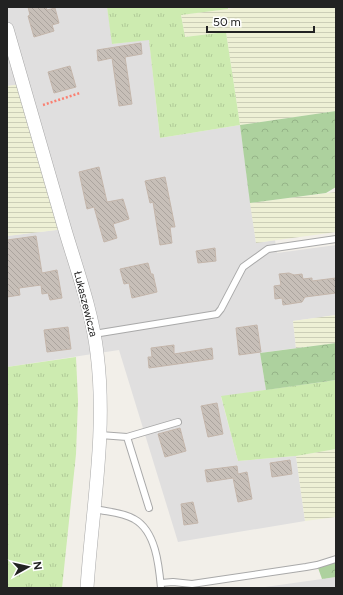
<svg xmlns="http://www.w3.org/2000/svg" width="343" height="595" font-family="Figtree,sans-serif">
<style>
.residential{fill:#e0dfdf}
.farmland{fill:url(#farmland-rules)}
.grass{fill:url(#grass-tufts)}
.forest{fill:url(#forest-crowns)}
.building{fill:url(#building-back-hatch);stroke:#c4b6ab}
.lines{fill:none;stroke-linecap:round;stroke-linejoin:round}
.lane-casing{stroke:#a9a9a9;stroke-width:8}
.street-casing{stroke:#a9a9a9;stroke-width:14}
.path{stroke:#fa8072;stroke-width:2.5;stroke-dasharray:2 2;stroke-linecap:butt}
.lane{stroke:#fff;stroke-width:6}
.street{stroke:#fff;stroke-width:13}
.labels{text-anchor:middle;stroke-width:3;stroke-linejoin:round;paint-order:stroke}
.street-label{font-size:11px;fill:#222;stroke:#fff}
</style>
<defs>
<pattern id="farmland-rules" width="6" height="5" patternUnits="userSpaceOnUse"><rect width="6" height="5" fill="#eef0d5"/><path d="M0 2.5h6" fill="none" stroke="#ccceb7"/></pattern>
<pattern id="grass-tufts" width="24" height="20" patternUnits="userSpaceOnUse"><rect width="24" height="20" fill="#cdebb0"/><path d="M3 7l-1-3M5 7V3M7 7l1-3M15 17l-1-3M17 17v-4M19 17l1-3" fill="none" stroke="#b0c997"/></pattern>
<pattern id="forest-crowns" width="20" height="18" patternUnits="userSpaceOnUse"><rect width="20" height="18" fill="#add19e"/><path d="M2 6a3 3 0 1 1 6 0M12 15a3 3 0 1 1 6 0" fill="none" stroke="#95b388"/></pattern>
<pattern id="building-back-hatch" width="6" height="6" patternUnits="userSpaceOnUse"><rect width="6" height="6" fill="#c7bfb8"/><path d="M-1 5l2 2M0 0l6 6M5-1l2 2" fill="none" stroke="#aba49e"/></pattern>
</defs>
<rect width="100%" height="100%" fill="#f2efe9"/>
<g class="residential">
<path d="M7 7H107L113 44 149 39 160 138 240 125 256 243 275 240 277 253 336 245V315L293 321 296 348 260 353 266 390 221 397 238 461 296 456 305 521 178 542 119 350 7 367V236L64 229 23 84 7 86V57L14 56 7 29Z"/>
<path d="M336 577V588H258L322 579Z"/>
</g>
<g class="farmland">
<path d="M241 7H336V111L240 125 226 32 185 37 181 15Z"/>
<path d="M23 84 65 229 7 236V86Z"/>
<path d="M336 192V232L256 243 250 203Z"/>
<path d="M336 315V343L296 348 293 321Z"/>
<path d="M336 449V517L305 521 296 456Z"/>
</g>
<g class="grass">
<path d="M107 7H228V9L181 15 185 37 226 32 240 125 160 138 149 40 112 44Z"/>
<path d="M76 357 78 401 76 454 62 588H7V367Z"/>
<path d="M336 380V449L296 456 238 461 221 396Z"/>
</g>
<g class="forest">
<path d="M336 111V187L326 193 250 203 240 125Z"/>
<path d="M336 343V380L266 390 260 353Z"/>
<path d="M336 559V577L322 579 317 565Z"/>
</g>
<g class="building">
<path d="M28 7H46L47 10 55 8 59 23 52 25 54 31 34 37 28 16 30 15Z"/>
<path d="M141 43 142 54 125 57 132 104 119 106 112 58 98 61 97 50Z"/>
<path d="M70 66 76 87 54 93 48 72Z"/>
<path d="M99 167 107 202 123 199 129 219 113 224 117 238 104 242 94 207 87 209 79 172Z"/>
<path d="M165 177 175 227H170L172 243 160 245 153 202 150 203 145 181Z"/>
<path d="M36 236 42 273 57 270 62 298 50 300 48 293 42 294 41 285 19 288 20 295 7 297V240Z"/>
<path d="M215 248 216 261 198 263 196 251Z"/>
<path d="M148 263 151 274H153L157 292 132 298 129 283 124 284 120 269Z"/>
<path d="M289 273 294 275 302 274 303 279 312 278V281L336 278V293L305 297 302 302 283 305 282 298 275 299 274 286 281 285 279 274Z"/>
<path d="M257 325 261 352 239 355 236 328Z"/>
<path d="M68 327 71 349 47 352 44 330Z"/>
<path d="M174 345V354L212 348 213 359 149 368 148 357H152L151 348Z"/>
<path d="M217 403 223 434 208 437 201 406Z"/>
<path d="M180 428 186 451 165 457 158 434Z"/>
<path d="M290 460 292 474 272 477 270 463Z"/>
<path d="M237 466 238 474 247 472 252 499 238 502 233 478 207 482 205 470Z"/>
<path d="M193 502 198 523 184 525 181 504Z"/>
</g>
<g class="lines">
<defs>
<g id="lane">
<path d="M94 334 217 314 221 309 243 267 268 249 336 239"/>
<path d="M100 435 127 437 149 508"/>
<path d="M127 437 178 422"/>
<path d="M95 509C107 512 122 512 134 519 156 531 159 566 161 588"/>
<path d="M161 583 173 582 192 584 306 567 317 565 336 559"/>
</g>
<path id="street" d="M7 29C26 96 46 163 65 230 77 270 92 311 97 353 107 432 92 510 87 588"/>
</defs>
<use href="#lane" class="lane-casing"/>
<use href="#street" class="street-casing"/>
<path class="path" d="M43 105 80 93"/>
<use href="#lane" class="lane"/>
<use href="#street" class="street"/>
</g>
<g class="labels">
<g class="street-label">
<text transform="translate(86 304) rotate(76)" y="4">Łukaszewicza</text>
</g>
</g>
<rect width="343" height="595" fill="none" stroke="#222222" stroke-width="16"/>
<g transform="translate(28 567) rotate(82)" stroke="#ffffff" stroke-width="3" paint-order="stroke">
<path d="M0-3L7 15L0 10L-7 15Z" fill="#222222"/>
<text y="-6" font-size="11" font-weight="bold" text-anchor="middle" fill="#222222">N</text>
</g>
<path d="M207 26v6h107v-6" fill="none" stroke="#222222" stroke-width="2"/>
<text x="213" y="26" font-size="12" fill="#222222" stroke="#ffffff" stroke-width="3" paint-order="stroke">50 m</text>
</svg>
